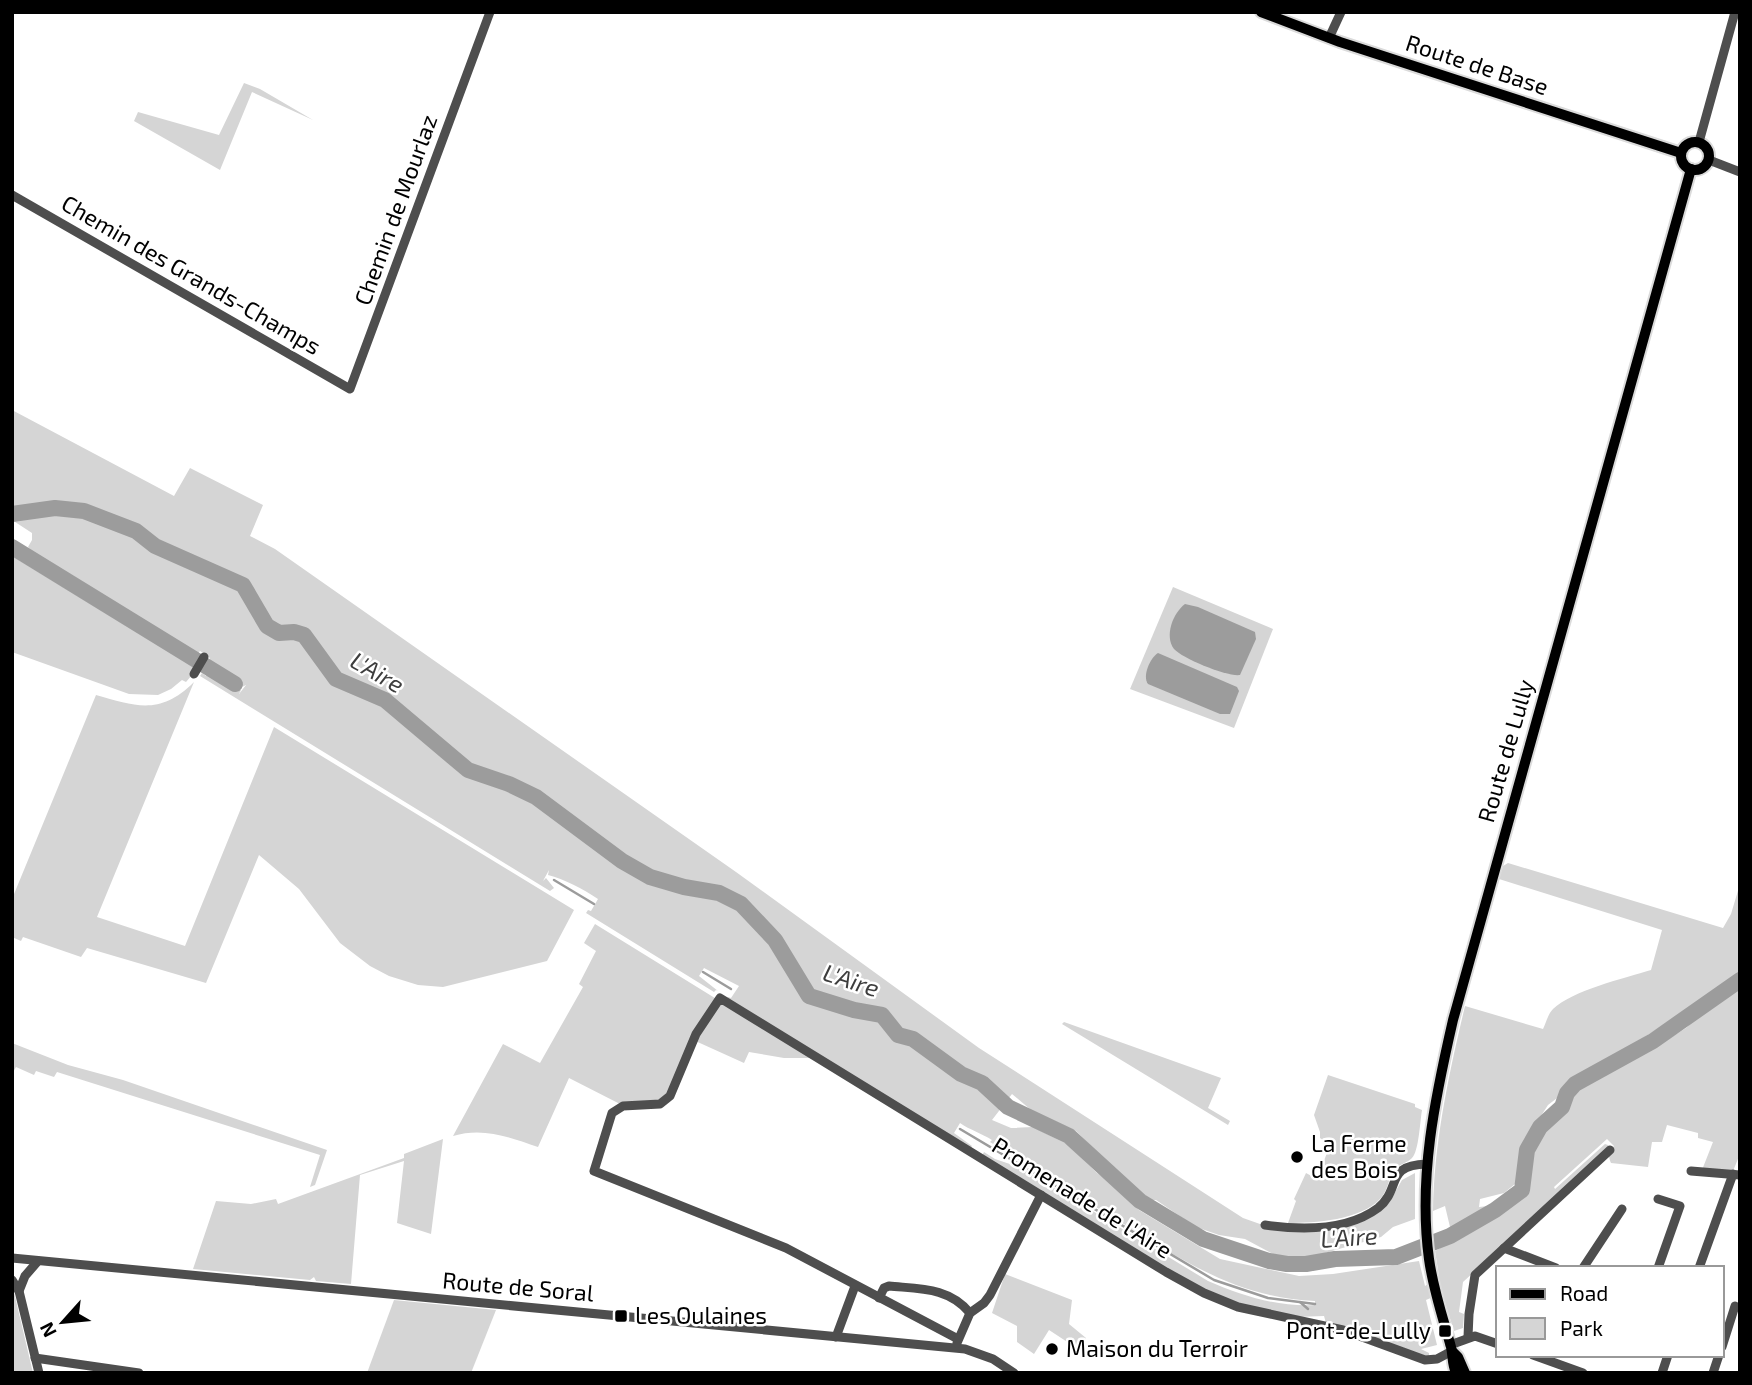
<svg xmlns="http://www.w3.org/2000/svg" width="1752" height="1385" font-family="'Exo 2',sans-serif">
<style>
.green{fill:#d5d5d5}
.water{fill:#9c9c9c}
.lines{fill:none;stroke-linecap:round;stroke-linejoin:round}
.stream{stroke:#9c9c9c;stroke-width:2.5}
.river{stroke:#9c9c9c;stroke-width:16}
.major-casing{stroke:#dbdbdb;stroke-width:14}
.minor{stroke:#4e4e4e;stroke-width:9}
.major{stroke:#000;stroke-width:10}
.poi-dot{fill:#000;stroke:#fff;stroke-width:2.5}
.labels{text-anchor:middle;stroke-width:5;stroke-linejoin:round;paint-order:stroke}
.street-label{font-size:23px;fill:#000;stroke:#fff}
.poi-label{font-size:23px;fill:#000;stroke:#fff;text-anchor:start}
.water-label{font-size:24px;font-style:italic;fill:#3d3d3d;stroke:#fff}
</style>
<rect width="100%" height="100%" fill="#fff"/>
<g class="green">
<path d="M244 83 260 89 313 120 252 92 220 170 134 121 138 112 219 135Z"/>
<path d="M12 410 174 496 190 468 263 505 250 536 275 549 736 872 979 1048 1243 1218 1280 1231H1322L1390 1201 1402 1180 1415 1173V1219L1393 1227 1381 1237 1311 1257 1293 1258 1273 1254 1245 1239 1219 1235 1196 1227 1156 1200H1152L1135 1190 1076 1131 1031 1110 1012 1094 992 1120 1011 1128 1033 1127 1067 1144 1097 1173 1114 1185 1139 1210 1220 1259 1299 1276 1333 1274 1419 1261 1425 1286 1439 1276 1435 1251 1485 1223 1530 1191 1527 1176 1532 1147 1545 1126 1565 1108 1582 1085 1654 1048 1686 1028 1702 1013 1740 987V1154L1733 1171 1702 1170 1713 1142 1698 1138V1133L1667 1125 1662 1142H1652L1648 1167 1611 1163C1608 1156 1608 1151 1614 1146L1607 1139 1554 1187 1555 1189 1605 1144 1608 1145V1149L1463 1282 1459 1312 1464 1314 1463 1328 1454 1331 1442 1293 1426 1300 1437 1345 1421 1349 1429 1353V1357L1326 1323 1324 1316 1296 1317 1246 1307 1190 1283 982 1156 984 1152 995 1159 1022 1168 1208 1281C1242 1296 1278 1307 1315 1305V1301C1237 1298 1182 1260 1119 1221 1076 1195 1033 1169 990 1142L992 1140C981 1133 970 1130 960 1123L954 1133 972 1146 970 1149 726 999 728 997 731 998 739 986 704 968 699 976 718 991 716 990 714 992 586 913 588 910 591 911 598 899C583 889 564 879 548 875L549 870 543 881 546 878 554 888 550 891 200 676 202 673 206 676 208 673 233 689 241 690 239 694 246 685 242 687 238 681 212 666 214 663 209 660 210 658 200 651 197 655 72 575 35 555 28 547 32 540V533L12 520Z"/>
<path d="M12 556 197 669 186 682 182 680 171 689 158 695 129 694 12 652Z"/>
<path d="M1173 587 1273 629 1234 728 1130 689Z"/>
<path d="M194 682 97 917 185 946 274 727 574 910 547 961 443 987 418 985 389 976 370 966 340 943 299 889 259 855 206 983 87 948 81 957 23 937 21 941 12 937V899L96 695C137 707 161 715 194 682Z"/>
<path d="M1508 863 1723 928 1731 914 1740 884V976L1643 1038 1627 1053 1599 1067H1592L1572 1079 1561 1095 1548 1105 1528 1136 1520 1158 1522 1162 1515 1184 1504 1193 1480 1199 1479 1207 1488 1206 1487 1211 1454 1229 1450 1227 1445 1206 1433 1211C1434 1142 1449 1073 1465 1006L1543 1029C1546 1023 1548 1014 1553 1009 1571 991 1625 978 1651 970L1662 930 1499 879 1503 866Z"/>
<path d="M595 924 812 1058H784L749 1052 744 1063 691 1039 668 1093 656 1102 620 1104 569 1078 538 1147C509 1137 483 1127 453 1136L503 1044 540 1063 583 987 579 984 596 951 584 943Z"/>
<path d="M1064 1022 1221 1078 1208 1108 1230 1121 1228 1125 1062 1024Z"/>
<path d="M12 1043 68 1065 123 1080 327 1150 315 1185 310 1187 320 1155 57 1072 54 1077 36 1071 34 1075 16 1067 12 1074Z"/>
<path d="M1328 1075 1415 1104V1107L1422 1110C1420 1121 1419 1151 1412 1158 1407 1163 1399 1164 1394 1170 1388 1179 1388 1191 1380 1199 1361 1220 1315 1223 1288 1223L1296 1201 1294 1199 1306 1173 1317 1179 1330 1145 1320 1138V1132L1314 1115Z"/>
<path d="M443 1139 431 1234 397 1223 404 1161 360 1175 351 1284 316 1281 314 1277 310 1280 193 1269 216 1201 251 1204 276 1199 278 1204 404 1158V1154Z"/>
<path d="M1005 1274 1072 1300 1069 1324 1086 1338 1078 1349 1049 1330 1034 1354 1017 1342V1326L992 1313Z"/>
<path d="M12 1290 14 1292 33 1373H12Z"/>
<path d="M394 1300 496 1310 471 1373H367Z"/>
</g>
<g class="water">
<path d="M1185 604 1198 607 1255 632 1256 639 1240 675C1228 677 1183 659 1174 649 1164 636 1173 613 1185 604Z"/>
<path d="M1158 653 1237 687 1239 691 1230 714H1220L1148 684C1142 676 1150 658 1158 653Z"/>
</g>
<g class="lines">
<g class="stream">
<path d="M554 880 594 904"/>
<path d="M703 972 731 989"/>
<path d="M960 1129 1214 1280 1268 1298 1315 1304"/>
<path d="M1300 1302 1308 1309"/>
</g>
<g class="river">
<path d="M12 514 55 508 84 511 136 531 155 546 243 585 267 626 279 633 294 632 304 635 336 679 385 700 468 770 509 784 536 797 622 861 650 877 684 887 719 893 741 904 775 940 809 996 854 1010 882 1015 898 1035 913 1039 961 1074 982 1083 1008 1107 1069 1136 1140 1201 1203 1239 1269 1261 1287 1264H1306L1335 1259 1396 1257 1450 1236 1495 1210 1522 1190 1527 1150 1540 1127 1562 1107 1567 1093 1575 1084 1653 1041 1740 980"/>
<path d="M12 547 235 684"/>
</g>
<defs>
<g id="major">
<path d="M1261 12 1340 42 1681 153"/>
<circle cx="1695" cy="156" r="14"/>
<path d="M1452 1351 1458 1357 1465 1373"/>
<path d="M1456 1373C1452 1364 1453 1356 1451 1347 1443 1318 1433 1289 1429 1259 1418 1178 1435 1098 1453 1020L1691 169"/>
</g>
</defs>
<use href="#major" class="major-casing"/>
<g class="minor">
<path d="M1329 38 1341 12"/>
<path d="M1699 142 1735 12"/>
<path d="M1709 160 1740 172"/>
<path d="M12 195 350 389 490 12"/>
<path d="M194 674 204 657"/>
<path d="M1691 1171 1740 1175"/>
<path d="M1658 1199 1680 1206 1658 1268"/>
<path d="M1265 1225C1300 1230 1347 1231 1378 1208 1402 1189 1384 1165 1427 1164"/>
<path d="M1504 1248 1556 1268"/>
<path d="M12 1258 965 1349 993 1359 1014 1373"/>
<path d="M1583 1268 1622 1209"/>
<path d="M1699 1268 1733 1174"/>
<path d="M12 1280 19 1291 39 1373"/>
<path d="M19 1291 25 1276 38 1261"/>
<path d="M879 1298 884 1288 889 1286C919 1289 949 1287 970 1313"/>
<path d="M836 1337 855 1286"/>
<path d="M1468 1337 1469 1314 1475 1275 1610 1150"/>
<path d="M958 1339 786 1248 594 1171 612 1113 623 1106 660 1104 670 1096 696 1034 720 998 1166 1272 1204 1293 1238 1307 1343 1330 1425 1360 1437 1359 1452 1351"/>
<path d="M957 1343 970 1313 984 1303 990 1295 1041 1195"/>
<path d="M1450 1345 1475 1336 1498 1344"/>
<path d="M1722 1347 1735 1306"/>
<path d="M1533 1355 1583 1373"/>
<path d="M35 1358 139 1373"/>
<path d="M1662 1373 1668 1355"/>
<path d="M1713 1373 1719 1355"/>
</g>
<use href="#major" class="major"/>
</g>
<g class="poi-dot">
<circle cx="1297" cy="1157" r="7"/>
<rect x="614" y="1309" width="14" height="14" rx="3.5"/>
<rect x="1438" y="1324" width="14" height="14" rx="3.5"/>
<circle cx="1052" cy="1349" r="7"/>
</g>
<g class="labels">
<g class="street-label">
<text transform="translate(1477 65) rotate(18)" y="8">Route de Base</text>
<text transform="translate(396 210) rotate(-70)" y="8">Chemin de Mourlaz</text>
<text transform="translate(191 275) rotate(30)" y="8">Chemin des Grands-Champs</text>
<text transform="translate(1506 751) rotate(-74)" y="8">Route de Lully</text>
<text transform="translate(1082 1198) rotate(32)" y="8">Promenade de l'Aire</text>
<text transform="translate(518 1287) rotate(5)" y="8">Route de Soral</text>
</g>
<g class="poi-label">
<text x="1311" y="1152">La Ferme<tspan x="1311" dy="26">des Bois</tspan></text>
<text x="635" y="1324">Les Oulaines</text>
<text x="1431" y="1339" text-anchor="end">Pont-de-Lully</text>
<text x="1066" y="1357">Maison du Terroir</text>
</g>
<g class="water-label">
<text transform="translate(377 673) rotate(30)" y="8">L'Aire</text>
<text transform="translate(851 981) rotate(18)" y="8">L'Aire</text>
<text transform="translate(1349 1238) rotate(-4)" y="8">L'Aire</text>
</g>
</g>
<rect width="1752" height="1385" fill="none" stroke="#000000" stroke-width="28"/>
<rect x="1496" y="1266" width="228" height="91" fill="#ffffff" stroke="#999999" stroke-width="2"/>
<rect x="1510" y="1289" width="35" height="10" fill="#000000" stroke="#999999" stroke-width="2"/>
<text x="1560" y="1301" font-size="21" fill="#000000">Road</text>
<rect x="1510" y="1318" width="35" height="21" fill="#d5d5d5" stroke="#999999" stroke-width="2"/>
<text x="1560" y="1336" font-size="21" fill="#000000">Park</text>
<g transform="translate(63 1322) rotate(243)" stroke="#ffffff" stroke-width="5" paint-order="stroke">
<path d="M0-5L12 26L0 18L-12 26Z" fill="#000000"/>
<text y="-10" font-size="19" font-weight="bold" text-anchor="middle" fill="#000000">N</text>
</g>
</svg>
